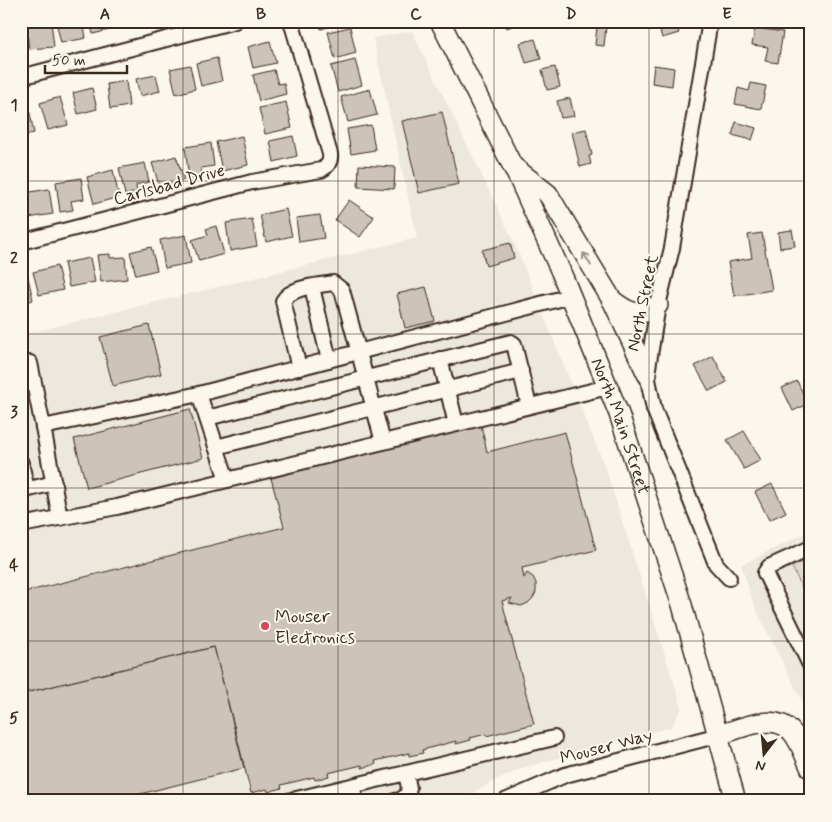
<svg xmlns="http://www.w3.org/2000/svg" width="832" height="822" font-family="Mynerve,sans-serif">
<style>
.built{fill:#ede8dd}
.green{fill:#dfd9ce;stroke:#8d8276}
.building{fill:#ccc4b9;stroke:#3b2a1e}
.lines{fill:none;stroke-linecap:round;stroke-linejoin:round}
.minor-casing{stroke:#3b2a1e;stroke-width:18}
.major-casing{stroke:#3b2a1e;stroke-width:22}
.minor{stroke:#fbf7ec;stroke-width:14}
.major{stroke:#fbf7ec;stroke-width:19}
.oneway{stroke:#9b9085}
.grid{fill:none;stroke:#3b2a1e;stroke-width:1;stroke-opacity:0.55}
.poi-dot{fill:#d1495b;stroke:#fbf7ec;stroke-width:2}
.labels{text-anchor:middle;stroke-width:4;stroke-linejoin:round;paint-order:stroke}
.street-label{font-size:18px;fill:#3b2a1e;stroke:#fbf7ec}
.poi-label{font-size:18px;fill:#3b2a1e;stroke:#fbf7ec;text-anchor:start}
.neatline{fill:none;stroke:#3b2a1e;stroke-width:2}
.grid-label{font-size:16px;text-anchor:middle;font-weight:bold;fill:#3b2a1e}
</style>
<rect width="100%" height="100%" fill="#fbf7ec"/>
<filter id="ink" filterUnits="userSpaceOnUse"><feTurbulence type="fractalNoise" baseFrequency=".02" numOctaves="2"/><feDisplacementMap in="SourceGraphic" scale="10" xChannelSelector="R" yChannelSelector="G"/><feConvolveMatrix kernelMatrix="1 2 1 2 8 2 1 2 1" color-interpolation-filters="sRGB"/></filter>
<g filter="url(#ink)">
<g class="built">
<path d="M412 31 514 242 605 467 682 708 671 727 526 767 493 781 460 801H21V335L417 238 373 38Z"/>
<path d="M811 530V719L754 605 741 565Z"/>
</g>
<path class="green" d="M811 558V607L792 567Z"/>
<g class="building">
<path d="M42 21H51L54 47 29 49 26 23Z"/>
<path d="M56 21H83L86 38 61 43Z"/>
<path d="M90 21H116L117 28 93 34Z"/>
<path d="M123 21H149V22L124 28Z"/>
<path d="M319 21H345L346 22 321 29Z"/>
<path d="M504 21H522V22L507 28Z"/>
<path d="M657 21H675L679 33 662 38Z"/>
<path d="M350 27 356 53 335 59 328 32Z"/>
<path d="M597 27H606L604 46 595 45Z"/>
<path d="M755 28 783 32 778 63 765 61 768 47 752 45Z"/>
<path d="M535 39 541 59 526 63 520 43Z"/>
<path d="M270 41 276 63 253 68 248 47Z"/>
<path d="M217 58 222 81 201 86 196 63Z"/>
<path d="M355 60 362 85 338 92 331 66Z"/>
<path d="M190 65 195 89 176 94 170 69Z"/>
<path d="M654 65 674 68 672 86 652 83Z"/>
<path d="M555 67 560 87 547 90 542 70Z"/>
<path d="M274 70 278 84 284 83 286 94 259 101 253 75Z"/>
<path d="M156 75 160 91 140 96 136 79Z"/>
<path d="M126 81 129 106 110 109 107 84Z"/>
<path d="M751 83 766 86 761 109 735 104 738 88 749 91Z"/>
<path d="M92 88 97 109 78 114 73 93Z"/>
<path d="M370 89 377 115 348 122 341 97Z"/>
<path d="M60 97 68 125 48 130 40 103Z"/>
<path d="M570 98 574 116 561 118 557 101Z"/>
<path d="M286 102 292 128 265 134 259 108Z"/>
<path d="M28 104 34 133 21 136V106Z"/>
<path d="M442 112 459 184 419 193 402 121Z"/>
<path d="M736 122 756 128 752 140 732 135Z"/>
<path d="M371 125 375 150 351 154 347 129Z"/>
<path d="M586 129 592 155 589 156 591 164 580 167 572 132Z"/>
<path d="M242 136 248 165 222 171 216 142Z"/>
<path d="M293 136 297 156 274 162 270 141Z"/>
<path d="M211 143 214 166 201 168 202 177 189 179 185 147Z"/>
<path d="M176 156 184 180 160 188 152 163Z"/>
<path d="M145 163 149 182 136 185 137 192 125 195 119 168Z"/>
<path d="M359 165 395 167 394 189 358 187Z"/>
<path d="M113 170 119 197 94 204 87 177Z"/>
<path d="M81 178 84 199 71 201 73 210 60 212 56 182Z"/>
<path d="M49 189 53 214 28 218 24 193Z"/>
<path d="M349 200 374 217 360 237 335 220Z"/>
<path d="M286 209 292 236 266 242 260 215Z"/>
<path d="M320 215 324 238 299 242 296 218Z"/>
<path d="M252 219 257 246 230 251 226 223Z"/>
<path d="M216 226 224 254 199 261 192 240 208 235 206 229Z"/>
<path d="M792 230 795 246 780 248 778 232Z"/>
<path d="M762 233 772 290 734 296 728 262 752 258 748 235Z"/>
<path d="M186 235 191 263 165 268 160 240Z"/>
<path d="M510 243 514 258 486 266 482 250Z"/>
<path d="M151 247 157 270 136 275 130 252Z"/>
<path d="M110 254V258L125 257 127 279 101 282 97 255Z"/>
<path d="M90 258 95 282 69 287 64 263Z"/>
<path d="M57 266 63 290 39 295 33 272Z"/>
<path d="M27 273 33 300 21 303V274Z"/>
<path d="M426 287 435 321 405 328 397 294Z"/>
<path d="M149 325 161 374 113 386 100 337Z"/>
<path d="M713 356 727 382 709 391 695 366Z"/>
<path d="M797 381 808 404 793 411 782 388Z"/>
<path d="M190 409 203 458 87 488 74 439Z"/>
<path d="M481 425 487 452 565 432 596 550 522 568 524 578 527 573 533 577 536 583V592L533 598 528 603 521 606 509 603 512 598 502 601 534 724 486 736V734L470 738 471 740 456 744V741L422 750 423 753 409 756V753L375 761 376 764 362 768V765L328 773 329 776 315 780 314 777 281 785 282 788 268 792 267 789 251 793 214 647 21 694V593L284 527 271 478Z"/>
<path d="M744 431 761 460 744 469 727 440Z"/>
<path d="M772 484 786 512 769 520 755 492Z"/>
<path d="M214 647 244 768 112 801H26L21 783V694Z"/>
</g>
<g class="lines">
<defs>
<g id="minor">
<path d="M710 21 672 248 658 305 647 374 654 409 716 564 729 578"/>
<path d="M21 77 235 21"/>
<path d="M21 242 252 182 321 170C328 166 331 162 330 154L291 21"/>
<path d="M312 287 329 360"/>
<path d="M440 359 456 424"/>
<path d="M21 365 30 363 43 427"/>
<path d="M299 368 283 301C292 286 318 286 333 283L342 290 383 442"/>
<path d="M207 418 511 342 514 344 529 406"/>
<path d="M216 447 521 371"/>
<path d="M21 463 27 489"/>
<path d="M227 480 199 394 571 296"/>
<path d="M21 491 54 483"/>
<path d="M60 518 43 427 199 394"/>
<path d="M21 525 117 507 608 387"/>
<path d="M811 548 769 567 765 573 811 667"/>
<path d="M352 786 356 801"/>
<path d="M288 801 554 738"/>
<path d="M395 801 401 800 407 795 409 788 406 773"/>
<path d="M505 801 565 775 719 735"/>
</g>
<g id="major">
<path id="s1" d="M440 21 519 179 561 272 619 414 682 605 736 801"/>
<path d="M515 168 548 194 612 300 647 374"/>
<path d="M612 300C630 314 638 317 658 305"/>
<path d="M719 735C739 729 773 712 791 731 800 740 805 757 811 769"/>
</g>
</defs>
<use href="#minor" class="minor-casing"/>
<use href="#major" class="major-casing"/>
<use href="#minor" class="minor"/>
<use href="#major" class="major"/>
</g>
<defs><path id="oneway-shaft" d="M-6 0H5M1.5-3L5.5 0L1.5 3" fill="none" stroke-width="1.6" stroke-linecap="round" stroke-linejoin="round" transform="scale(1.25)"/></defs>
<use class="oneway" href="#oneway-shaft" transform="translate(587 259) rotate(-121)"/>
</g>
<path class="grid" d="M183 21V801M338 21V801M494 21V801M649 21V801M21 181H811M21 334H811M21 488H811M21 641H811"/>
<circle class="poi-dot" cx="265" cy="626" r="5"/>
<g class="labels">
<g class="street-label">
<text transform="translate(169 184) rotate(-15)" y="6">Carlsbad Drive</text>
<text transform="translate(642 303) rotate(-78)" y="6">North Street</text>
<text dy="6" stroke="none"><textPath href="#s1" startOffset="444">North Main Street</textPath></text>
<text transform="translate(606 746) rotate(-15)" y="6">Mouser Way</text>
</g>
<g class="poi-label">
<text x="275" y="622">Mouser<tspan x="275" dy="21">Electronics</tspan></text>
</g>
</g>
<rect width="832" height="822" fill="none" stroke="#fbf7ec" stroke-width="55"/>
<g transform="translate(764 754) rotate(196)" stroke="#fbf7ec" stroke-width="4" paint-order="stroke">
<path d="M0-4L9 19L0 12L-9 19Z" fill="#3b2a1e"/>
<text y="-8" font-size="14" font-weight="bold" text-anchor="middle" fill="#3b2a1e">N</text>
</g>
<path d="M45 65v8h82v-8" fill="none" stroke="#3b2a1e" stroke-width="2.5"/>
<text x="52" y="65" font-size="15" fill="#3b2a1e" stroke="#fbf7ec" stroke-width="4" paint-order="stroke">50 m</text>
<rect x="28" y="28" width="776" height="766" class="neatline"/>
<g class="grid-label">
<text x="105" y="19">A</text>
<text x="261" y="19">B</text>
<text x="416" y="19">C</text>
<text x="571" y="19">D</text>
<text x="727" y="19">E</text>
<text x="14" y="110">1</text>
<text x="14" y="263">2</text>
<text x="14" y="417">3</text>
<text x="14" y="570">4</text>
<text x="14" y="723">5</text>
</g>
</svg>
